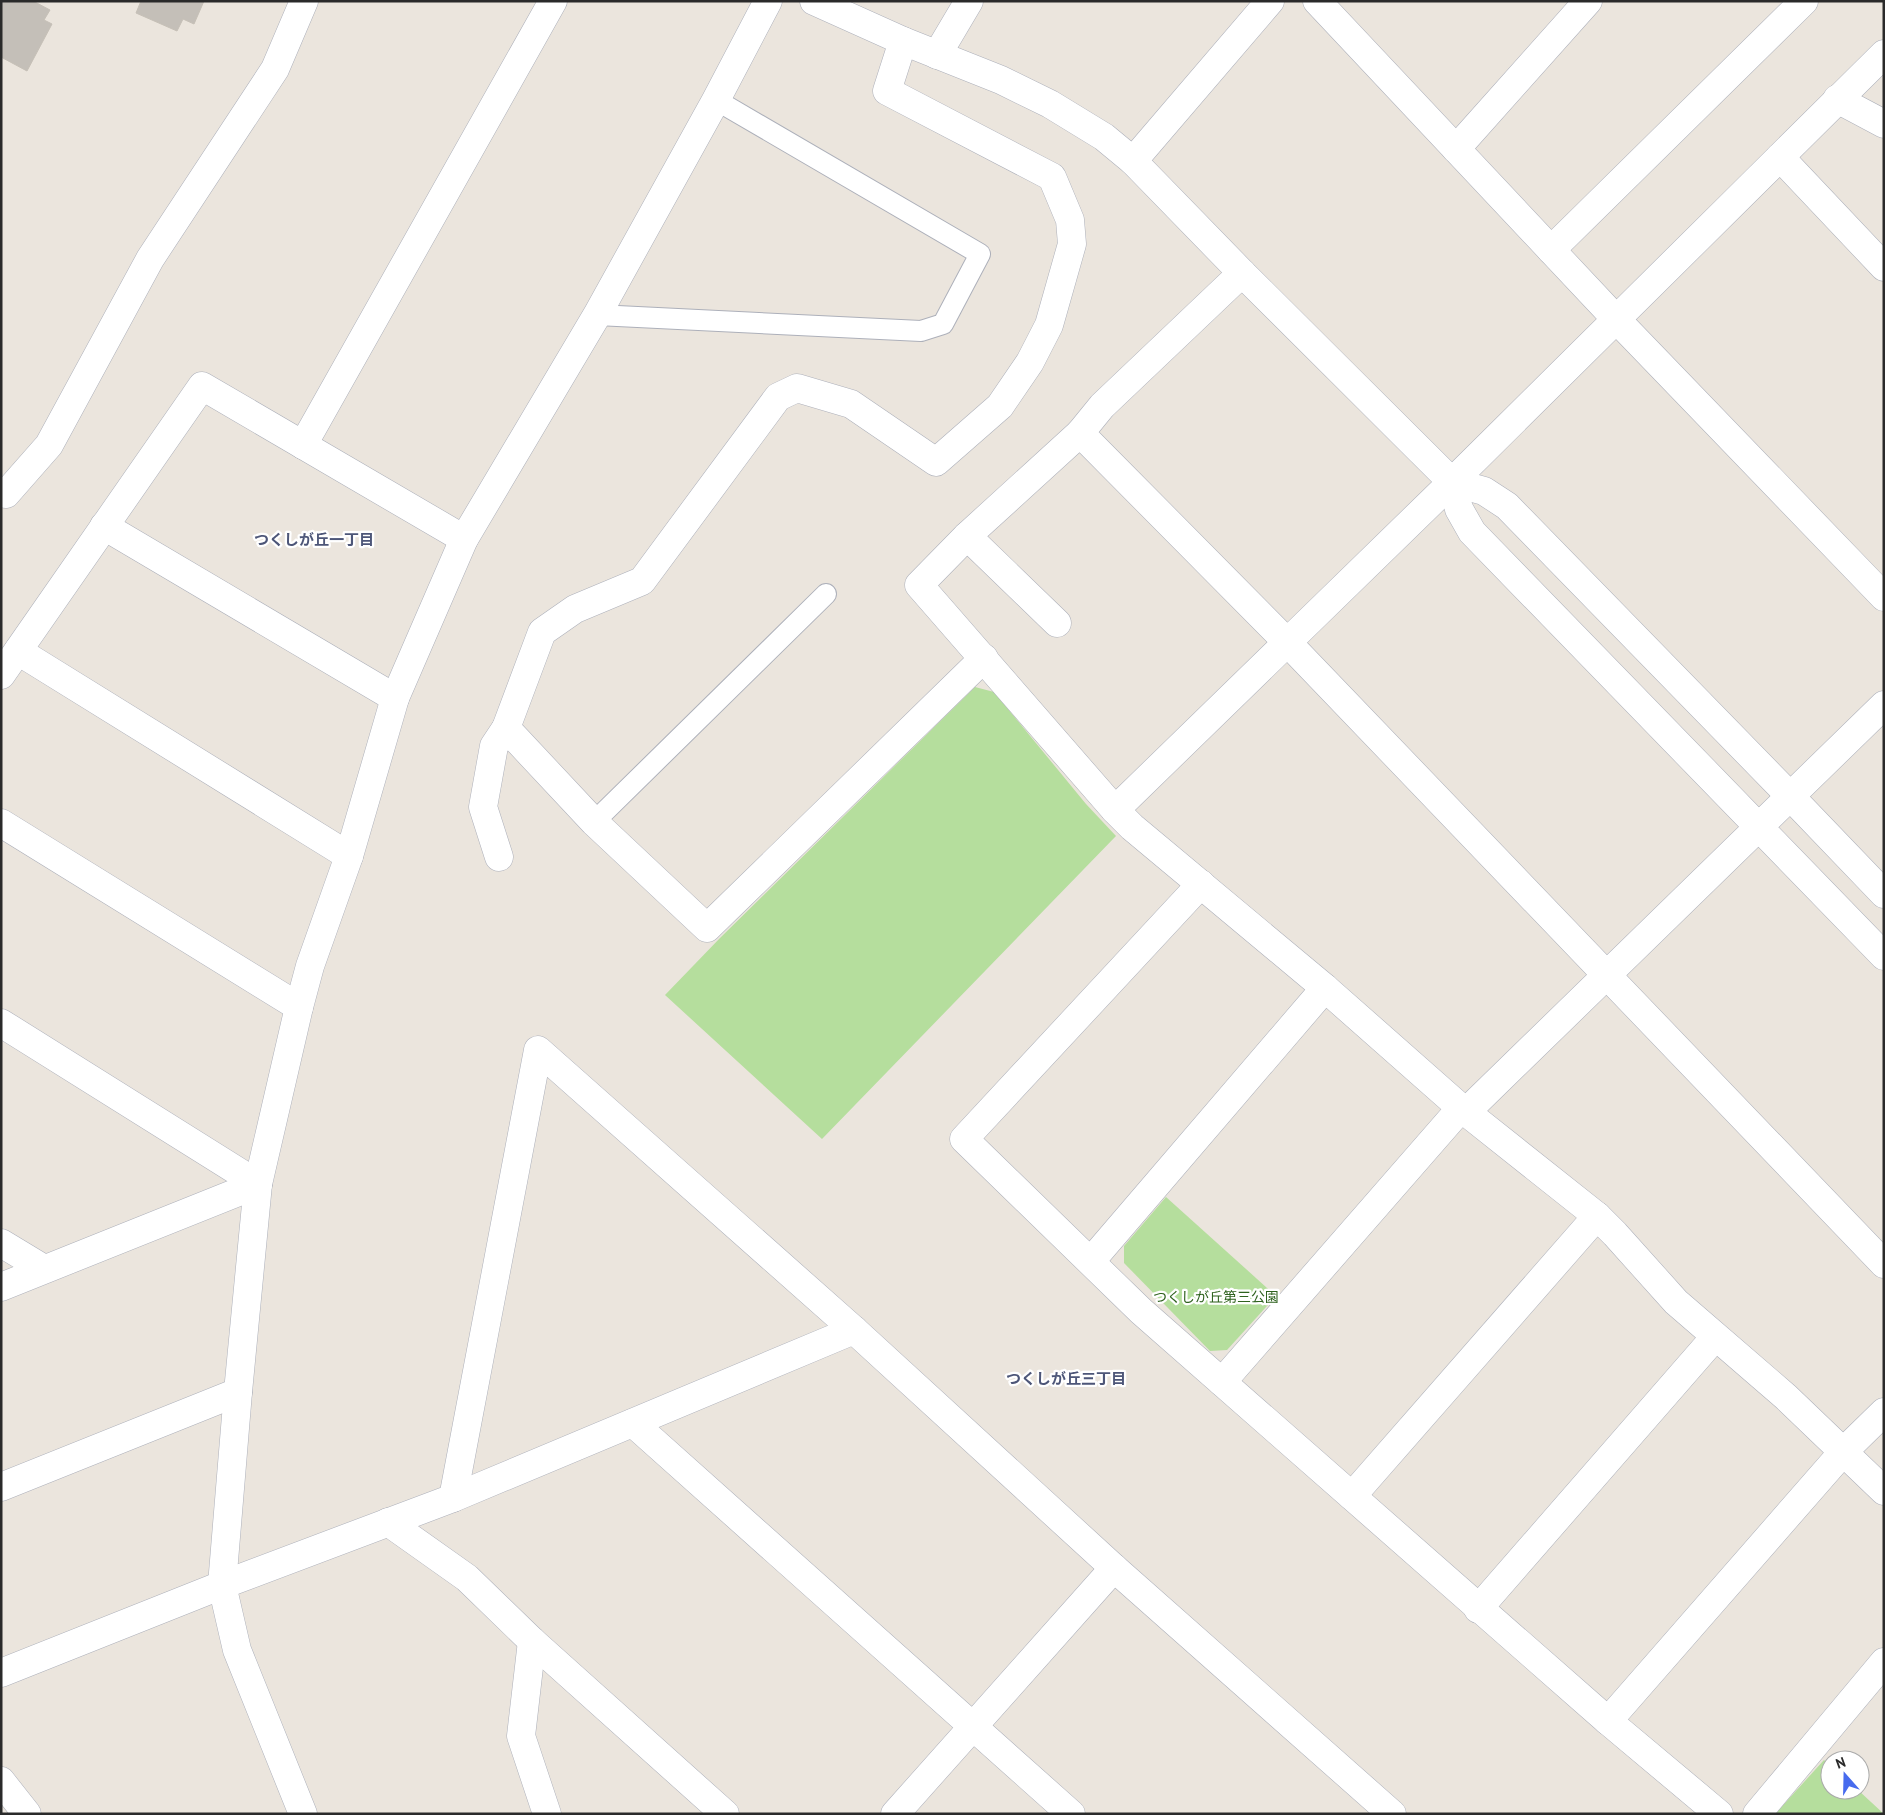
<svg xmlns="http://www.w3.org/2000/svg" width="1885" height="1815" font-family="'PT Sans','Noto Sans JP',sans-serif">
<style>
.green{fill:#b5de9d}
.building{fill:#c4bfb8;stroke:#c6c0b7}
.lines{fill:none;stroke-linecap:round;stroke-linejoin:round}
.lane-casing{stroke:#adb0ba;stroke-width:22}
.street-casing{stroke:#adb0ba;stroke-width:29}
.secondary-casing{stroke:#adb0ba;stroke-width:29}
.lane{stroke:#fff;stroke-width:20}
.street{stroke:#fff;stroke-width:28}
.secondary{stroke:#fff;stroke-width:28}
.labels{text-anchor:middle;stroke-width:4.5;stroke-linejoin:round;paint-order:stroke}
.park-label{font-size:14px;fill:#2f621f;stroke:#fff}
.neighbourhood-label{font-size:15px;font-weight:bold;fill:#4d5678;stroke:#fff}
</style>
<rect width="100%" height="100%" fill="#ebe5dd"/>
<g class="green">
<path d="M975 687 994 692 1086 804 1116 836 822 1139 665 995 720 938Z"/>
<path d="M1166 1197 1276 1296 1227 1350 1210 1351 1124 1263V1246Z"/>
<path d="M1824 1760 1830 1765V1790H1858L1884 1814H1775Z"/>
</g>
<g class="building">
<path d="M1 1H33L50 10 44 20 52 24 27 71 1 57Z"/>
<path d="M141 1H204L194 24 183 19 177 31 136 13Z"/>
</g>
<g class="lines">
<defs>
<g id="lane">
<path d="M597 315 921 331 943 324 980 254 716 100"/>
<path d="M594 822 826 594"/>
</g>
<g id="street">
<path d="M1317 1 1616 319 1884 597"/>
<path d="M937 55 969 1"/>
<path d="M1837 99 1884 124"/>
<path d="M1456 149 1588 1"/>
<path d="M1780 157 1884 267"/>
<path d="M1133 161 1270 1"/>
<path d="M1551 250 1804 1"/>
<path d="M1242 273 1102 406 1080 433 1288 643 1884 1264"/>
<path d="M303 445 553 1"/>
<path d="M6 494 49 445 150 259 275 69 304 1"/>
<path d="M104 526 395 698"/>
<path d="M967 536 919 585 1115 810 1132 827 1325 988 1461 1108 1597 1216 1615 1234 1676 1302 1786 1397 1884 1491"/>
<path d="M1057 623 967 536 1080 433"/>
<path d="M18 651 349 856"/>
<path d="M1 675 202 386 464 539"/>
<path d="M506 728 594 822 707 928 984 658"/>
<path d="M1115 810 1452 482 1884 54"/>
<path d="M1 823 299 1007"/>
<path d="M499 857 483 807 494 746 506 728 542 632 575 609 642 581 778 397 797 388 851 404 936 462 1000 406 1030 362 1049 325 1072 244 1070 220 1052 177 887 91 903 41"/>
<path d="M1201 884 964 1139 1141 1311 1608 1721 1719 1814"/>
<path d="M1 1023 258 1184"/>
<path d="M1466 1112 1884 705"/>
<path d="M1 1243 44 1269"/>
<path d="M1091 1261 1325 988"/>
<path d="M1 1287 258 1184"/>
<path d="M1222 1382 1461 1108"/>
<path d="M633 1423 1071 1814"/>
<path d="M1 1487 238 1392"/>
<path d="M1352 1496 1597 1216"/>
<path d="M453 1498 538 1050 854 1330 1114 1568 1392 1814"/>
<path d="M388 1522 467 1578 532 1641 725 1814"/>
<path d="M1478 1609 1715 1337"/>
<path d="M532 1641 521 1736 547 1814"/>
<path d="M1 1673 222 1585 453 1498 854 1330"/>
<path d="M1608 1721 1843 1452 1884 1412"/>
<path d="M1 1781 27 1814"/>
<path d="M303 1814 237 1650 222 1585 238 1392 258 1184 299 1007 310 966 349 856 395 698 464 539 597 315 716 100 768 1"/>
<path d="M895 1814 1114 1568"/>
<path d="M1757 1814 1884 1662"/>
</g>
<g id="secondary">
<path d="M814 1 903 41 1001 80 1050 104 1104 137 1133 161 1242 273 1452 482 1484 491 1507 506 1790 796 1884 894"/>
<path d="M1452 482 1459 509 1472 532 1884 956"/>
</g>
</defs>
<use href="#lane" class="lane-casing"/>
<use href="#street" class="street-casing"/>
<use href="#secondary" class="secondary-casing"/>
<use href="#lane" class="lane"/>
<use href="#street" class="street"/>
<use href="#secondary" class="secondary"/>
</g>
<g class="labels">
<g class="park-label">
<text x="1216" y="1302">つくしが丘第三公園</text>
</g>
<g class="neighbourhood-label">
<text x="314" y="545">つくしが丘一丁目</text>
<text x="1066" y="1384">つくしが丘三丁目</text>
</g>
</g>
<rect width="1885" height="1815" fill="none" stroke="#2a2a2a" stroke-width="5"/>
<g transform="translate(1845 1775) rotate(340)"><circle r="24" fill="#ffffff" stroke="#aaaaaa"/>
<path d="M0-4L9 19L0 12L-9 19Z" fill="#476bee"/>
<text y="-8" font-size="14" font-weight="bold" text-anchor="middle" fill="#2a2a2a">N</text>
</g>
</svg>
